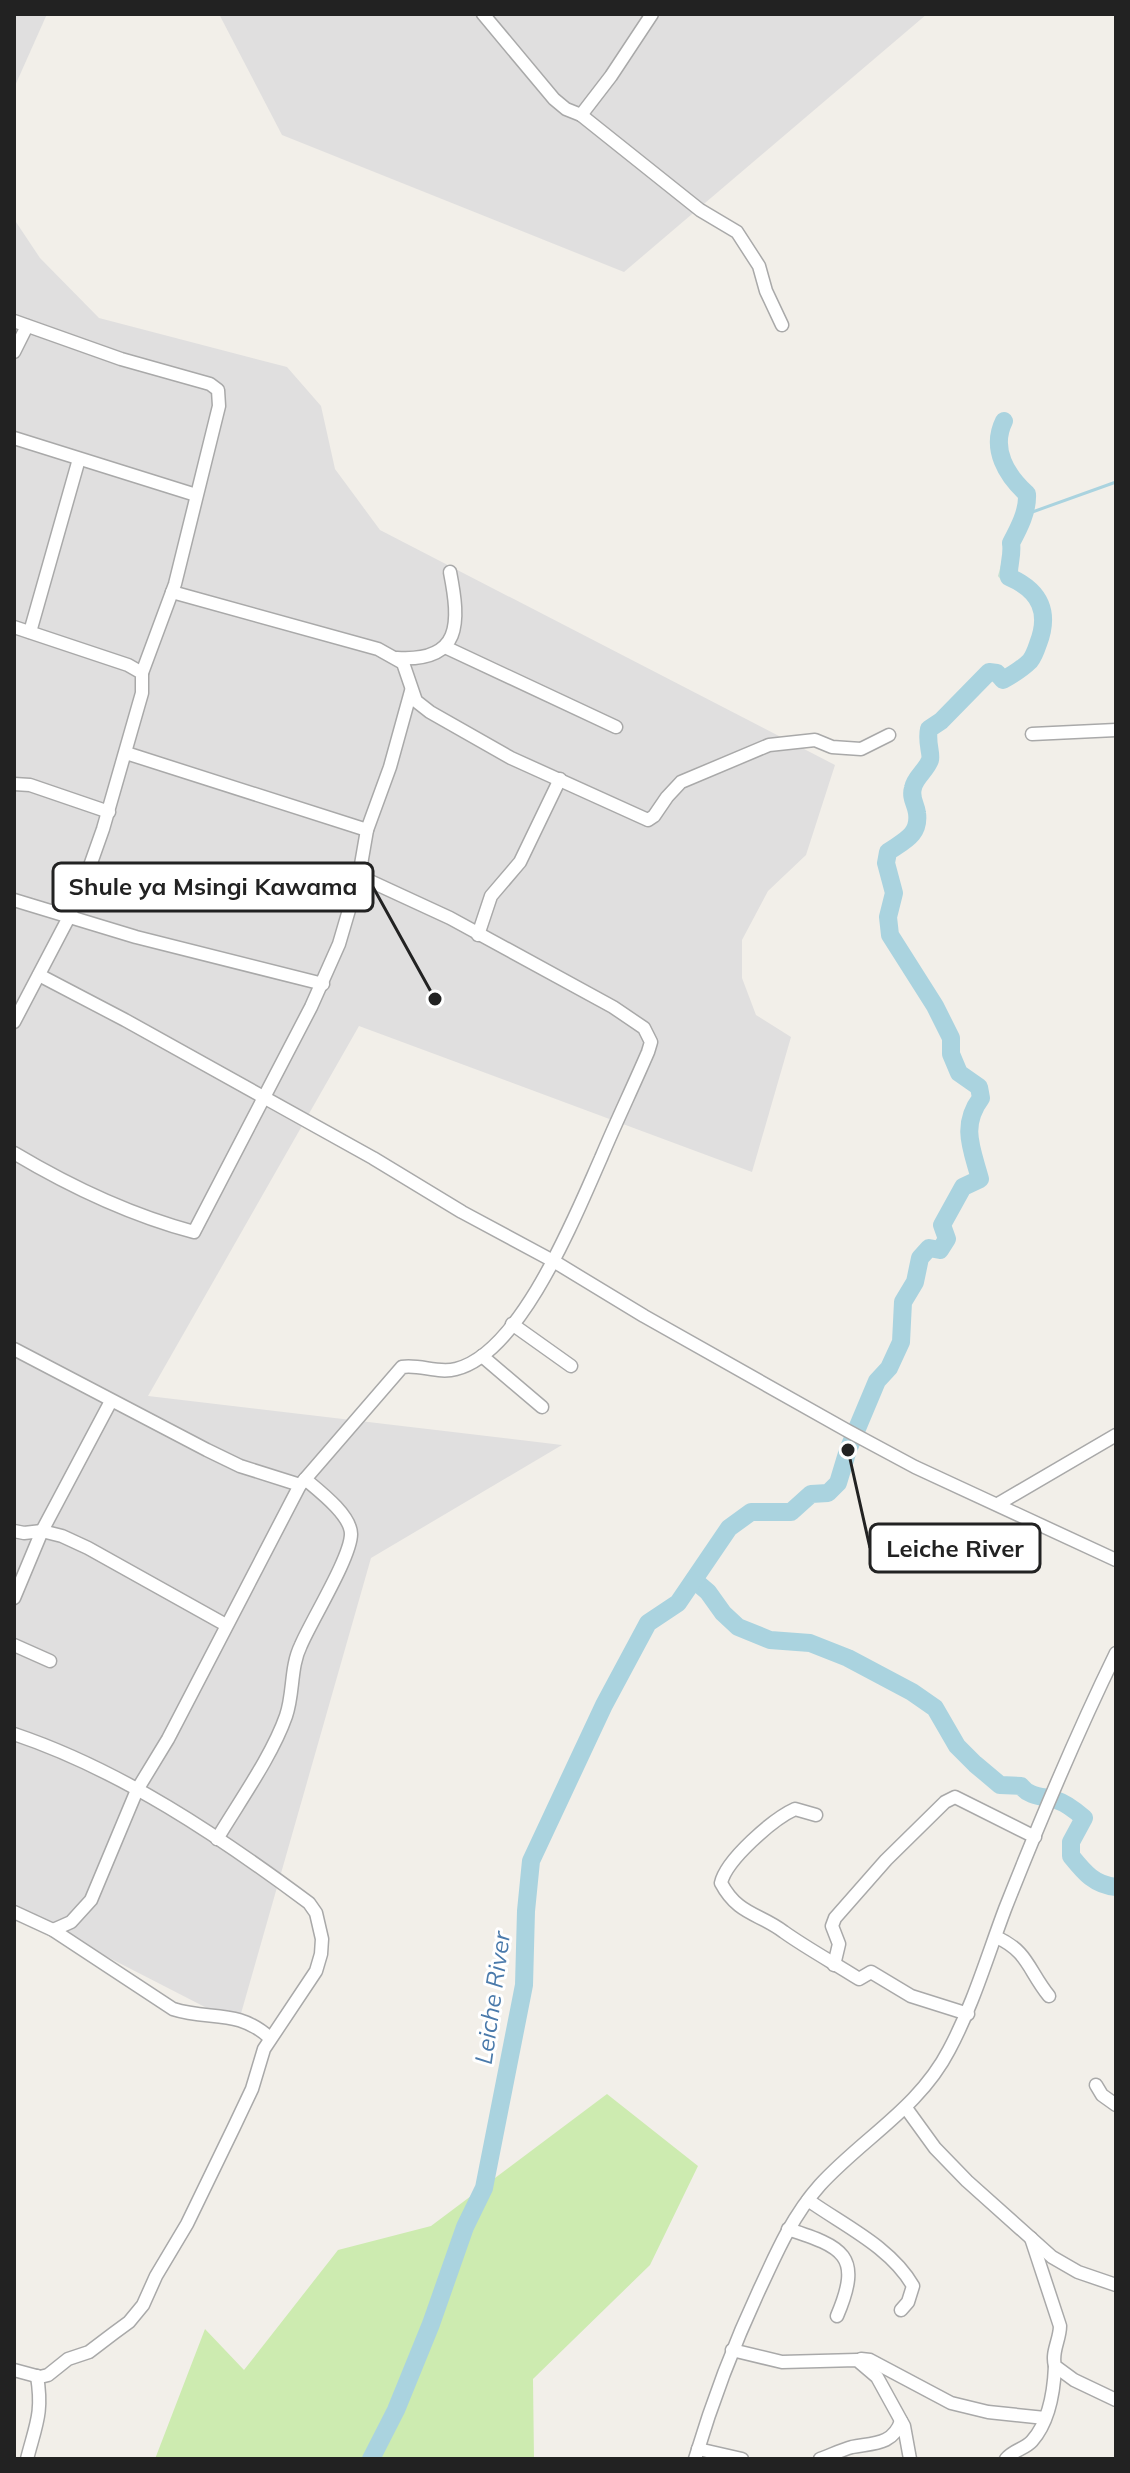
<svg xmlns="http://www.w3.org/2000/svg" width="1130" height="2473" font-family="Mulish,sans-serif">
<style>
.residential{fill:#e0dfdf}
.grass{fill:#cdebb0}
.wetland{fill:#c6e0d4}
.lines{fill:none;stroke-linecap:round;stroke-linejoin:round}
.stream{stroke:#aad3df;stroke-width:3}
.river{stroke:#aad3df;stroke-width:18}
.minor-casing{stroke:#a9a9a9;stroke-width:15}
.minor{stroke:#fff;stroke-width:12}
.labels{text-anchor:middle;stroke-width:6;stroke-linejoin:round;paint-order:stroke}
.water-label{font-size:24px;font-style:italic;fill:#4a7aab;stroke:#fff}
.leader{fill:none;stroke:#222;stroke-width:3}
.callout-dot{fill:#222;stroke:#fff;stroke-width:3}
.callout{fill:#fff;stroke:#222;stroke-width:3}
.callout-label{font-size:24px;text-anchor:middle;font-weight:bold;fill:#222}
</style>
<rect width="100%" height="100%" fill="#f2efe9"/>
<g class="residential">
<path d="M14 14H47L14 88Z"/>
<path d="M219 14H927L624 272 282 135Z"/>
<path d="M14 219 40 258 99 318 287 367 321 406 335 469 380 530 835 765 806 855 768 891 742 940V978L756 1015 791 1037 752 1172 359 1026 148 1396 562 1445 371 1558 238 2024 14 1909Z"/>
</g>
<path class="grass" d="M607 2094 698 2166 650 2265 533 2379 534 2459H155L205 2329 244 2370 338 2250 431 2226Z"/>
<path class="wetland" d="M1009 538C1018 546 1023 558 1014 568 1018 578 1029 582 1035 592L1032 595 1015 582 1001 580 998 576 1002 561 1008 560 1002 544Z"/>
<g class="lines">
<path class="stream" d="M1024 515 1116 482"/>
<g class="river">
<path d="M694 1580 708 1592 723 1613 738 1627 770 1640 810 1643 848 1658 912 1692 935 1708 957 1746 975 1764 1000 1785 1021 1786C1029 1797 1043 1796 1056 1800 1066 1803 1076 1811 1084 1818L1071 1842V1856C1084 1872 1094 1885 1116 1887"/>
<path d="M371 2459 396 2410 431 2324 465 2227 484 2188 524 1985 526 1911 531 1861 604 1705 648 1623 678 1603 729 1528 751 1512H791L811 1494 828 1493 838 1483 848 1450 877 1381 889 1368 901 1342 903 1302 915 1282 920 1258 929 1248 940 1250 947 1239 942 1225 963 1187 980 1179C972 1149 960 1126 981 1098L979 1087 959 1073 951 1054V1038L935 1006 890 935 888 917 894 893 886 863 888 852C904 841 920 835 917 813 916 804 910 798 913 788 915 777 926 771 930 760 932 754 926 742 929 729L941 721 989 672 997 673 1003 680C1012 675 1022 669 1030 661 1034 656 1036 650 1038 644 1050 613 1041 591 1009 577 1008 565 1013 555 1011 543 1019 528 1028 511 1027 494 1007 476 990 449 1004 421"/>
</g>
<defs>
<g id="minor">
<path d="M483 14 554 99 566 109 581 115 700 210 737 232 759 266 766 291 782 325"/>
<path d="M581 115 611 76 652 14"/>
<path d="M14 321 121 359 210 384 218 390 219 406 175 584 142 673"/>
<path d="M14 352 27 326"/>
<path d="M14 438 196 495"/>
<path d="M172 592 378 649 403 663 416 701 430 712 511 758 648 820 654 816 667 797 681 782 769 745 815 740 832 747 861 749 889 735"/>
<path d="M14 627 128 665 142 673V693L103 829 86 877 69 917 14 1022"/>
<path d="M30 632 79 459"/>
<path d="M445 647 616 727"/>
<path d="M397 658C462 662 460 623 450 572"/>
<path d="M1032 734 1116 730"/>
<path d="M126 753 367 830"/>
<path d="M14 784 30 785 109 812"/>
<path d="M14 900 136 937 323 984"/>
<path d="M478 935 491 896 520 862 560 779"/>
<path d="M39 975 125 1020 373 1158 462 1212 555 1262 644 1316 848 1431 915 1467 1116 1560"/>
<path d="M14 1153C71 1187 130 1215 194 1232L311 1007 339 944 359 876 367 830 390 767 411 691"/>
<path d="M512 1324 571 1366"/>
<path d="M14 1349 207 1450 240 1466 300 1485"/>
<path d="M482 1356 542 1407"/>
<path d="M998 1504 1116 1435"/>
<path d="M14 1531 24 1533 42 1531 62 1536 88 1548 226 1625"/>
<path d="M14 1598 42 1531 111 1401"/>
<path d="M14 1645 50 1661"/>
<path d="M14 1734C121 1770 219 1836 309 1903L316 1913 322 1939 321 1954 316 1971 264 2049 252 2089 234 2127 187 2224 156 2276 143 2305 129 2322 114 2333 89 2352 68 2359 48 2375 40 2377 14 2370"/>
<path d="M816 1815 795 1809C773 1819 726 1860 721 1883 738 1915 759 1913 784 1932 808 1949 834 1963 859 1979L871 1972 911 1996 968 2014"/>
<path d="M217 1839C239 1802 272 1756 286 1716 294 1693 290 1667 301 1645 311 1621 351 1557 351 1534 351 1515 318 1490 305 1479"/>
<path d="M14 1912 53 1930 173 2009C210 2021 237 2008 270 2038"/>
<path d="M53 1930 71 1922 91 1900 137 1790 168 1739 300 1485 402 1367C420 1364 438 1374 456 1369 521 1353 576 1214 601 1158 616 1122 633 1087 648 1052L651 1042 644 1028 613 1007 450 918 359 876"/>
<path d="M996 1937C1028 1951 1028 1970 1049 1996"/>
<path d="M834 1965 839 1944 832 1926 835 1918 886 1860 945 1802 955 1797 1035 1837"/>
<path d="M1096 2085 1102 2095 1116 2105"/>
<path d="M906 2108 935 2148 967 2181 1052 2257 1078 2272 1116 2285"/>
<path d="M808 2200C843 2225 891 2247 913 2286L908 2302 901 2310"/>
<path d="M788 2229C843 2247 863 2255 837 2316"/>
<path d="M1031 2238 1060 2326C1060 2340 1051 2352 1055 2366L1074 2380 1116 2400"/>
<path d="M732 2350 782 2362 857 2360 877 2377 904 2426 910 2459"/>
<path d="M861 2359 870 2360 951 2403 988 2412 1045 2418"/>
<path d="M698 2449 742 2459"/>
<path d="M27 2459C36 2424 43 2413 37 2376"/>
<path d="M695 2459C713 2399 735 2341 762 2284 778 2249 794 2214 820 2185 863 2138 919 2108 949 2050 973 2005 987 1957 1005 1909 1039 1823 1075 1737 1116 1653"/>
<path d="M820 2459C831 2455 841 2450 852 2447 873 2443 893 2445 901 2421"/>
<path d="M1006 2459C1013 2450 1025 2449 1032 2441 1049 2422 1054 2390 1055 2366"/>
</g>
</defs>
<use href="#minor" class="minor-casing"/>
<use href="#minor" class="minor"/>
</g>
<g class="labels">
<g class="water-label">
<text transform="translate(493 1998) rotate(-82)" y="8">Leiche River</text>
</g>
</g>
<path class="leader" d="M435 999L373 887M848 1450L870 1548"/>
<g class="callout-dot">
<circle cx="435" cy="999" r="8"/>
<circle cx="848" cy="1450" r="8"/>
</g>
<g class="callout">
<rect x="53" y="863" width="320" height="48" rx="8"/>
<rect x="870" y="1524" width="170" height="48" rx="8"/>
</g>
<g class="callout-label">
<text x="213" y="895">Shule ya Msingi Kawama</text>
<text x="955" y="1557">Leiche River</text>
</g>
<rect width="1130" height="2473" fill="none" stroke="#222222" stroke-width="32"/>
</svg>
